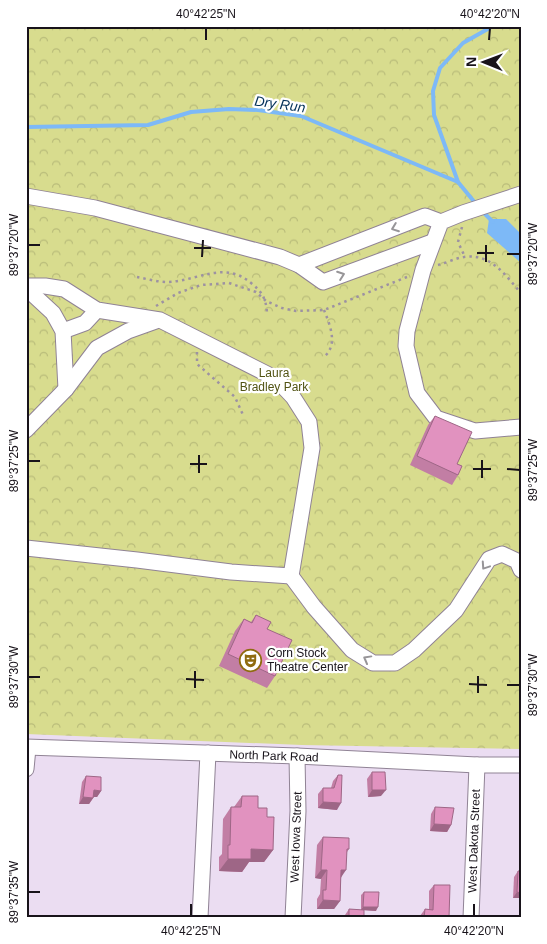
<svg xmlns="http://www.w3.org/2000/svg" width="547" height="944" font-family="Arial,sans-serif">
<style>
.park{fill:url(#park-crowns)}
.water{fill:#7db9f7}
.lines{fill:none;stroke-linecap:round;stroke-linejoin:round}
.stream{stroke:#7db9f7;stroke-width:4}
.minor-casing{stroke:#908395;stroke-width:17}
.path{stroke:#9d92a2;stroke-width:2.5;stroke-dasharray:2.5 4;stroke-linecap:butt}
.minor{stroke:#fff;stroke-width:15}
.wall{fill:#c27ea4}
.shaded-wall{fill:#9e6686}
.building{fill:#e192bf;stroke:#9e6686}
.oneway{stroke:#979598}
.ticks{fill:none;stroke:#18131a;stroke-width:2}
.labels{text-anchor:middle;stroke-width:4.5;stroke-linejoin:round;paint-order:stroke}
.park-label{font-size:12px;fill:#525414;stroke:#fff}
.poi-label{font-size:12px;fill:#18131a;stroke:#fff;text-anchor:start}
.street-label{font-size:12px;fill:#18131a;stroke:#fff}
.water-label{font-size:14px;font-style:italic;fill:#033158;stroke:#fff}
.neatline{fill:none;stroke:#18131a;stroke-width:2}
.ticks-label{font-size:12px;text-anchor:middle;fill:#18131a}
</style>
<defs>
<pattern id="park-crowns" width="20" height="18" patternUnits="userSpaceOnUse" patternTransform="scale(1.25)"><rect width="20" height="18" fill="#d8dc8e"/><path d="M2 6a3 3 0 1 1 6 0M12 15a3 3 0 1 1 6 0" fill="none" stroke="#b9bc7a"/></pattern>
</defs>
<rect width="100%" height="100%" fill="#ebddf2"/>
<path class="park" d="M26 26H521V749L302 745 26 734Z"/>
<path class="water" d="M489 219H506L521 234V263L487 233Z"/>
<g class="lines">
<g class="stream">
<path d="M26 127 148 125 191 112 229 109 258 110 301 116 458 182 476 204"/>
<path d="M458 182 434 115 433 91 440 68 463 43 493 26"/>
<path d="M482 211 493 222"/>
</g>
<defs>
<g id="minor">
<path d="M521 194 463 213 441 222 423 270 407 331 406 346 417 393 436 418 475 431 521 427"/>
<path d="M26 196 95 208 280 257 299 265 323 282 432 242"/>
<path d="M299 265 425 216 441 222"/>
<path d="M26 286H45L64 289 97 310 160 320 275 378 293 397 309 422 312 448 291 576 314 607 352 650 373 663H395L414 650 456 610 489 559 502 554 517 561 521 570"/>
<path d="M26 288 53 313 63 331 66 389"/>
<path d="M63 331 85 323 97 310"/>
<path d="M26 430 66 389 97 348 128 331 156 321"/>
<path d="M26 548 137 560 231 572 291 576"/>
<path d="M26 747 297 756 477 765H521"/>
<path d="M26 769 28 748"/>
<path d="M200 918 208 753"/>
<path d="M293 918 298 811 297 756"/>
<path d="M471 918 477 765"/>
</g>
</defs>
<use href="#minor" class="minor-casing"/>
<g class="path">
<path d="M462 227 458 242 465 257"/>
<path d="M438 265C446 263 456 258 464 257 491 253 505 275 521 293"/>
<path d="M137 277C147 279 158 282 168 282 198 281 224 260 251 283 262 292 266 298 267 313"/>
<path d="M156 306 178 293 201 285 229 283 256 292 266 301 282 308 296 311 324 310 407 277"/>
<path d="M324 310C330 325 338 344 325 356"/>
<path d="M197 352V364L235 397 243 415"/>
</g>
<use href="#minor" class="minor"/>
</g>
<g class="wall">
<path d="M435 416 457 464 458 475 452 485 410 465 428 425Z"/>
<path d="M256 615 267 629 275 676 267 688 219 666 235 631 244 619 251 622Z"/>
<path d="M372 772 381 796 368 797 367 779Z"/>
<path d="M338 775 337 810 318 808V794L323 788H331L333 781Z"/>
<path d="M86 776 101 791 97 797H94L89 804H79L82 782Z"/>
<path d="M242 796 258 808 267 817 273 850 264 862H249L242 872 219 871V857L222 854 223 819 231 807H234Z"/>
<path d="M435 807 451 825 447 832 430 831 431 814Z"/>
<path d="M323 837 349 849 347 852 341 878 340 901 334 909H317V899L320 894 321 879 315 878 317 845Z"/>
<path d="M518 871H521V898H513L514 877Z"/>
<path d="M434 885 449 918H420V916L425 909H429V891Z"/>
<path d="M364 892 376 911 364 910V918H345V915L349 909 361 910V895Z"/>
</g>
<g class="shaded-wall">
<path d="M94 790 101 791 97 797H90Z"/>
<path d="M372 790H386L381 796 368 797Z"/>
<path d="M83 797 93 798 89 804H79Z"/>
<path d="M323 802 341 803 337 810 318 808Z"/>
<path d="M434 824 451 825 447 832 430 831Z"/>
<path d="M251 849 273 850 264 862H249L242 872 219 871 228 859Z"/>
<path d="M321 870H327L321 879 315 878Z"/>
<path d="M341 870H346L340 879Z"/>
<path d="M517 892 521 893V898H513Z"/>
<path d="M323 900 340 901 334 909H317Z"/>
<path d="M363 907H378L376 911 361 910Z"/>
</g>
<g class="building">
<path d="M435 416 472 432 457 464 462 466 458 475 417 456Z"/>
<path d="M256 615 271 622 267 629 292 640 275 676 228 654 244 619 252 623Z"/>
<path d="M372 772H385L386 790H372Z"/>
<path d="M338 775H342L341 803 323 802V788H334Z"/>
<path d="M86 776 101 777V791L94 790 93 798 83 797Z"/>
<path d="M242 796H258V808H267V817H274L273 850 251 849V859H228V845H230L231 807H241Z"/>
<path d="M435 807 454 808 451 825 434 824Z"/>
<path d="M323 837 349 838V849H347L346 870H341L340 901 323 900V890H326L327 870H321Z"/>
<path d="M518 871H521V893L517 892Z"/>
<path d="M434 885H450L449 918H424L425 909 433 910Z"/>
<path d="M364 892H379L378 907H363Z"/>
<path d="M349 909 364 910V918H349Z"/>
</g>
<defs><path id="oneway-chevron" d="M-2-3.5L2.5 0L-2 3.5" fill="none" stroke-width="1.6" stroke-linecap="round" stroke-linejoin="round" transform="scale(1.25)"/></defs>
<g class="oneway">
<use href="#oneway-chevron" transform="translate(395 228) rotate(159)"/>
<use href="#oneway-chevron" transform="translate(341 275) rotate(-20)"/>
<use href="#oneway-chevron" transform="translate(485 566) rotate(124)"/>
<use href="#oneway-chevron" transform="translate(367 659) rotate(-151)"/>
</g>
<path class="ticks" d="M206 40V28M489 40 490 28M28 245H40M194 248H211M477 253H494M507 254H520M202 257 203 240M486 262V245M28 461H40M190 464H207M473 469H491M507 469 520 470M199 473V455M482 478V460M28 677H40M186 679 204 680M469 684 487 685M507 685H520M195 688V671M478 693V676M28 892H40M191 916V904M474 916V904"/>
<defs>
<symbol id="theatre-ring" viewBox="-11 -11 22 22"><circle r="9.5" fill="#fff" stroke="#8f6b10" stroke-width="1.5"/><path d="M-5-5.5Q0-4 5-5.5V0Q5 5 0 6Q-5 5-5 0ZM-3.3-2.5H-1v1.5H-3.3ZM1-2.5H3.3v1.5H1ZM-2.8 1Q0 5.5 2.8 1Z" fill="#8f6b10"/></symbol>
</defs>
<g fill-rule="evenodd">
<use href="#theatre-ring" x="238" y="648" width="25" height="25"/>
</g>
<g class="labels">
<g class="park-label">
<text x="274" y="377">Laura<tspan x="274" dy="14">Bradley Park</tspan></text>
</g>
<g class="poi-label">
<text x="267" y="657">Corn Stock<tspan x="267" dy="14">Theatre Center</tspan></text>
</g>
<g class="street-label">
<text transform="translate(274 756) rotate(2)" y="4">North Park Road</text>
<text transform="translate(296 837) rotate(-88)" y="4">West Iowa Street</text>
<text transform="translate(474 841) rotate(-88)" y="4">West Dakota Street</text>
</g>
<g class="water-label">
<text transform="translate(280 104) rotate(8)" y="5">Dry Run</text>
</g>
</g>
<rect width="547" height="944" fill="none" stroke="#ffffff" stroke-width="55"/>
<g transform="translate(484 62) rotate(271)" stroke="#ffffff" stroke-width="4" paint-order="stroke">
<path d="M0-4L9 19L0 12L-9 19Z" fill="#18131a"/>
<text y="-8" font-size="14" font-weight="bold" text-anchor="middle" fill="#18131a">N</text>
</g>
<rect x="28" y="28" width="492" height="888" class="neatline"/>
<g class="ticks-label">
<text x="206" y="18">40°42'25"N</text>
<text x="490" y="18">40°42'20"N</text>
<text transform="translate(14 245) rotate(-90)" y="4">89°37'20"W</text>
<text transform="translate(533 254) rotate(-90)" y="4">89°37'20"W</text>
<text transform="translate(14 461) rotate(-90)" y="4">89°37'25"W</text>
<text transform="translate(533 470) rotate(-90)" y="4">89°37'25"W</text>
<text transform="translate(14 677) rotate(-90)" y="4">89°37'30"W</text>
<text transform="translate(533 685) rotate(-90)" y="4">89°37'30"W</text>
<text transform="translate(14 892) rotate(-90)" y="4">89°37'35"W</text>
<text x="191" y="935">40°42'25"N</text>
<text x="474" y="935">40°42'20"N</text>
</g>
</svg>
